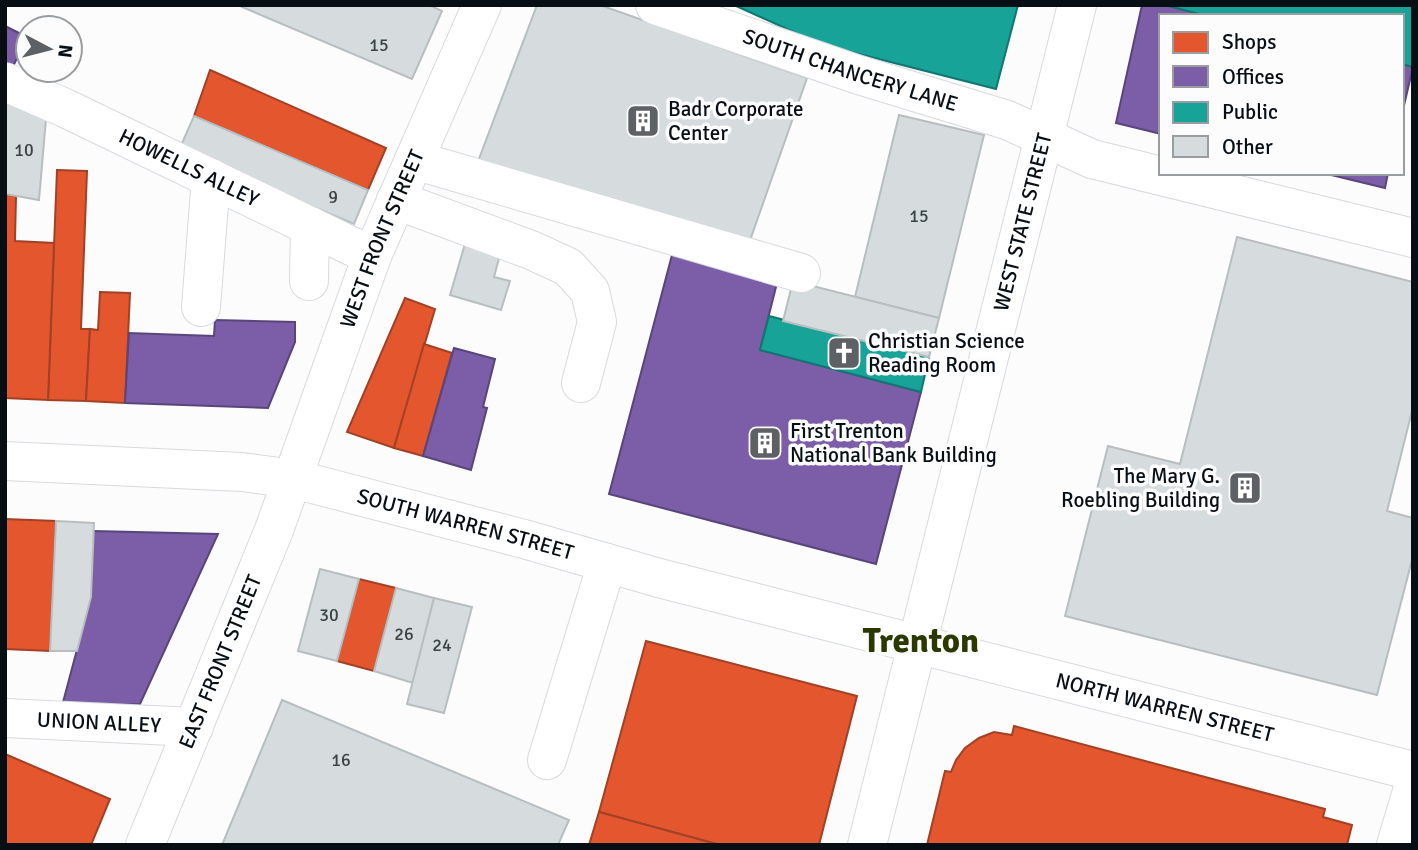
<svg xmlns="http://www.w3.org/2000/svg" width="1418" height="850" font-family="Signika,sans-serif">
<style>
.shops{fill:#e4572e;stroke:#a24126;stroke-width:2}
.offices{fill:#7b5ea7;stroke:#58467b;stroke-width:2}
.public{fill:#17a398;stroke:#127670;stroke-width:2}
.building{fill:#d6dcde;stroke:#b8bec0;stroke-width:2}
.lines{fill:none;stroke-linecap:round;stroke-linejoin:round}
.minor-casing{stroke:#d6dade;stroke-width:40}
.major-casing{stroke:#d6dade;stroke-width:40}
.minor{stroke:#fff;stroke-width:38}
.major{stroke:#fff;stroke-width:38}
.labels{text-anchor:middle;stroke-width:7;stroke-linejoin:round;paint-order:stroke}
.number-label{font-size:18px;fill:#3b4246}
.street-label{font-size:21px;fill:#070e14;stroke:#fcfcfc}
.poi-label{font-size:21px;fill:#070e14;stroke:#fcfcfc;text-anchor:start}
.town-label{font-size:35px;font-weight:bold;fill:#2b3800;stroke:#fcfcfc}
</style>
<rect width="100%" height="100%" fill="#fcfcfc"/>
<g class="shops">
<path d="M210 70 386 148 368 190 194 116Z"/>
<path d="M57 170 87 171 81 329H90L86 401 48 400Z"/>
<path d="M5 194 16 196 15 241 54 243 48 400 5 398Z"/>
<path d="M100 292 130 293 125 403 86 401 90 329 98 330Z"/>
<path d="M405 298 435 309 394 448 347 432Z"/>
<path d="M424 344 452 353 423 456 394 448Z"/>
<path d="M5 519 56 521 50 651 5 649Z"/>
<path d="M359 579 396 588 374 671 337 661Z"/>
<path d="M646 641 857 696 819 845H720L599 812Z"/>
<path d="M1014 726 1325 809 1323 817 1352 825 1347 845H927L945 771 951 772 956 760 965 748 979 738 994 732 1012 735Z"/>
<path d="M5 754 110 799 91 845H5Z"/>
<path d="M599 812 720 845H589Z"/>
</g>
<g class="offices">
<path d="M1142 5H1165L1207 16H1161V134L1116 123Z"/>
<path d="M5 26 27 37 10 73 5 71Z"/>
<path d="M1402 64 1413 67 1402 114Z"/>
<path d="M1323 173H1388L1385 188Z"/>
<path d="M672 255 777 283 760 350 921 392 876 564 609 494Z"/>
<path d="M215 320 295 322V342L268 408 125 403 129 333 214 336Z"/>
<path d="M454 348 495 359 483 407 487 408 471 470 423 456Z"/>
<path d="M93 531 218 534 140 704 62 706 91 597Z"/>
</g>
<g class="public">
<path d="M734 5H1018L996 89 820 44Z"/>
<path d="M1165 5H1413V67L1402 64V16H1207Z"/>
<path d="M769 316 929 357 921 392 760 350Z"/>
</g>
<g class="building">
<path d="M243 5H429L442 11 412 79 242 7Z"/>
<path d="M537 5H600L807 78 747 249 477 164Z"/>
<path d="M5 88 47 107 39 200 5 194Z"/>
<path d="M899 115 984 135 939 318 855 297Z"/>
<path d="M194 116 368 190 354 224 179 150Z"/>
<path d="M467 237 502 247 494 277 510 281 501 310 450 295Z"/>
<path d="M1237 237 1413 282V407L1387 511 1413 518V556L1377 695 1065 616 1108 446 1180 464Z"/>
<path d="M793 281 939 318 929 357 783 321Z"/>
<path d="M56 521 94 523 91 597 77 651H50Z"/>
<path d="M320 569 359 579 337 661 298 651Z"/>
<path d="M396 588 434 598 413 683 374 671Z"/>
<path d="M434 598 472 607 444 713 407 704Z"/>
<path d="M282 700 569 820 558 845H222Z"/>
</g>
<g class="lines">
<defs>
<g id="minor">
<path id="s1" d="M655 5 856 74 1007 120 1092 159 1413 238"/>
<path id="s2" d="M5 82 65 108 372 256"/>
<path d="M414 160 801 273"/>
<path d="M396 200 531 250 568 267 590 291 597 322 581 383"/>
<path d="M309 281 310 226"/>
<path d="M201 307 211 178"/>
<path id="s3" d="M5 718 194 727"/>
<path d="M547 760 607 563"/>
<path id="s4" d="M145 845 274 530 372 256 482 5"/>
<path id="s5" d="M867 845 1077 5"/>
<path d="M1396 845 1413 788"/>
</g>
<g id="major">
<path id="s6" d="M5 461 242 472 294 479 524 539 659 578 1413 771"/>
</g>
</defs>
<use href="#minor" class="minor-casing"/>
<use href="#major" class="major-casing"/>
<use href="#minor" class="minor"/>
<use href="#major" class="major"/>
</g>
<defs>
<symbol id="building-square" viewBox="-11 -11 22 22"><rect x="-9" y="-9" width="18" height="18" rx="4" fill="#5d6165" stroke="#fcfcfc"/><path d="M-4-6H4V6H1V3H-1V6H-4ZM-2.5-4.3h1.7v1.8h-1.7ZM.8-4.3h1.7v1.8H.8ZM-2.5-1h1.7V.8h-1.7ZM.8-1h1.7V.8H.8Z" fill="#fff"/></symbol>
<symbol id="church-square" viewBox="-11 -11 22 22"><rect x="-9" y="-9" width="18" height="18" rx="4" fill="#5d6165" stroke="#fcfcfc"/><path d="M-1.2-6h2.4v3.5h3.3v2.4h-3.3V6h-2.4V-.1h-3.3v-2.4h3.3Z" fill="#fff"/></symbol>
</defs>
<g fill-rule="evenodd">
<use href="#building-square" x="624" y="102" width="38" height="38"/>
<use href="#church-square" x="825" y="334" width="38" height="38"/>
<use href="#building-square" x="746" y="424" width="38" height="38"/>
<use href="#building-square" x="1226" y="469" width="38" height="38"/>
</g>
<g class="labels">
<g class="number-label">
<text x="379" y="51">15</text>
<text x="24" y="156">10</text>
<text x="333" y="203">9</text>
<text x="919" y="222">15</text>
<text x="329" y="621">30</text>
<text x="404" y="640">26</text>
<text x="442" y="651">24</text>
<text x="341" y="766">16</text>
</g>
<g class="street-label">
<text dy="7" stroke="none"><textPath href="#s1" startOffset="206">SOUTH CHANCERY LANE</textPath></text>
<text dy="7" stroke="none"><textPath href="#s2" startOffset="203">HOWELLS ALLEY</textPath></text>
<text dy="7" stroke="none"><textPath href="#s5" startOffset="642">WEST STATE STREET</textPath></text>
<text dy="7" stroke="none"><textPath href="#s4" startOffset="651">WEST FRONT STREET</textPath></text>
<text dy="7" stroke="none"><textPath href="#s6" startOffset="467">SOUTH WARREN STREET</textPath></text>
<text dy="7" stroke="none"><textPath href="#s4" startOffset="198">EAST FRONT STREET</textPath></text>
<text dy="7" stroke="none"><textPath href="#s6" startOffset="1190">NORTH WARREN STREET</textPath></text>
<text dy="7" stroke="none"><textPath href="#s3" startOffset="94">UNION ALLEY</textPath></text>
</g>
<g class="poi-label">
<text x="668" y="116">Badr Corporate<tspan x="668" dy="24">Center</tspan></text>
<text x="868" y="348">Christian Science<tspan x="868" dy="24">Reading Room</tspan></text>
<text x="790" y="438">First Trenton<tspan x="790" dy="24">National Bank Building</tspan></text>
<text x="1220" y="483" text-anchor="end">The Mary G.<tspan x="1220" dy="24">Roebling Building</tspan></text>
</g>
<g class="town-label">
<text x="921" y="652">Trenton</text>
</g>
</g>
<rect width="1418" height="850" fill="none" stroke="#070e14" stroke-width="14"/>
<rect x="1159" y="14" width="245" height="161" fill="#fcfcfc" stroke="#9a9d9f" stroke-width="2"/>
<rect x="1173" y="32" width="35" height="21" fill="#e4572e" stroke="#9a9d9f" stroke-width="2"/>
<text x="1222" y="49" font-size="21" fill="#070e14">Shops</text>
<rect x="1173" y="66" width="35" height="21" fill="#7b5ea7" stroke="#9a9d9f" stroke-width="2"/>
<text x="1222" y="84" font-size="21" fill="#070e14">Offices</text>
<rect x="1173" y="102" width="35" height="21" fill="#17a398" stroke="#9a9d9f" stroke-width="2"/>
<text x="1222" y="119" font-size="21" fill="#070e14">Public</text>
<rect x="1173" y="136" width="35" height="21" fill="#d6dcde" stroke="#9a9d9f" stroke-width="2"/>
<text x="1222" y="154" font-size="21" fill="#070e14">Other</text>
<g transform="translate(49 49) rotate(97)"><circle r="33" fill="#fcfcfc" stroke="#9a9d9f" stroke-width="2"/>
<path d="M0-5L12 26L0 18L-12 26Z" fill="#5d6165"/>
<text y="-10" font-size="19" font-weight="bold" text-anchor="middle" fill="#070e14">N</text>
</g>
</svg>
